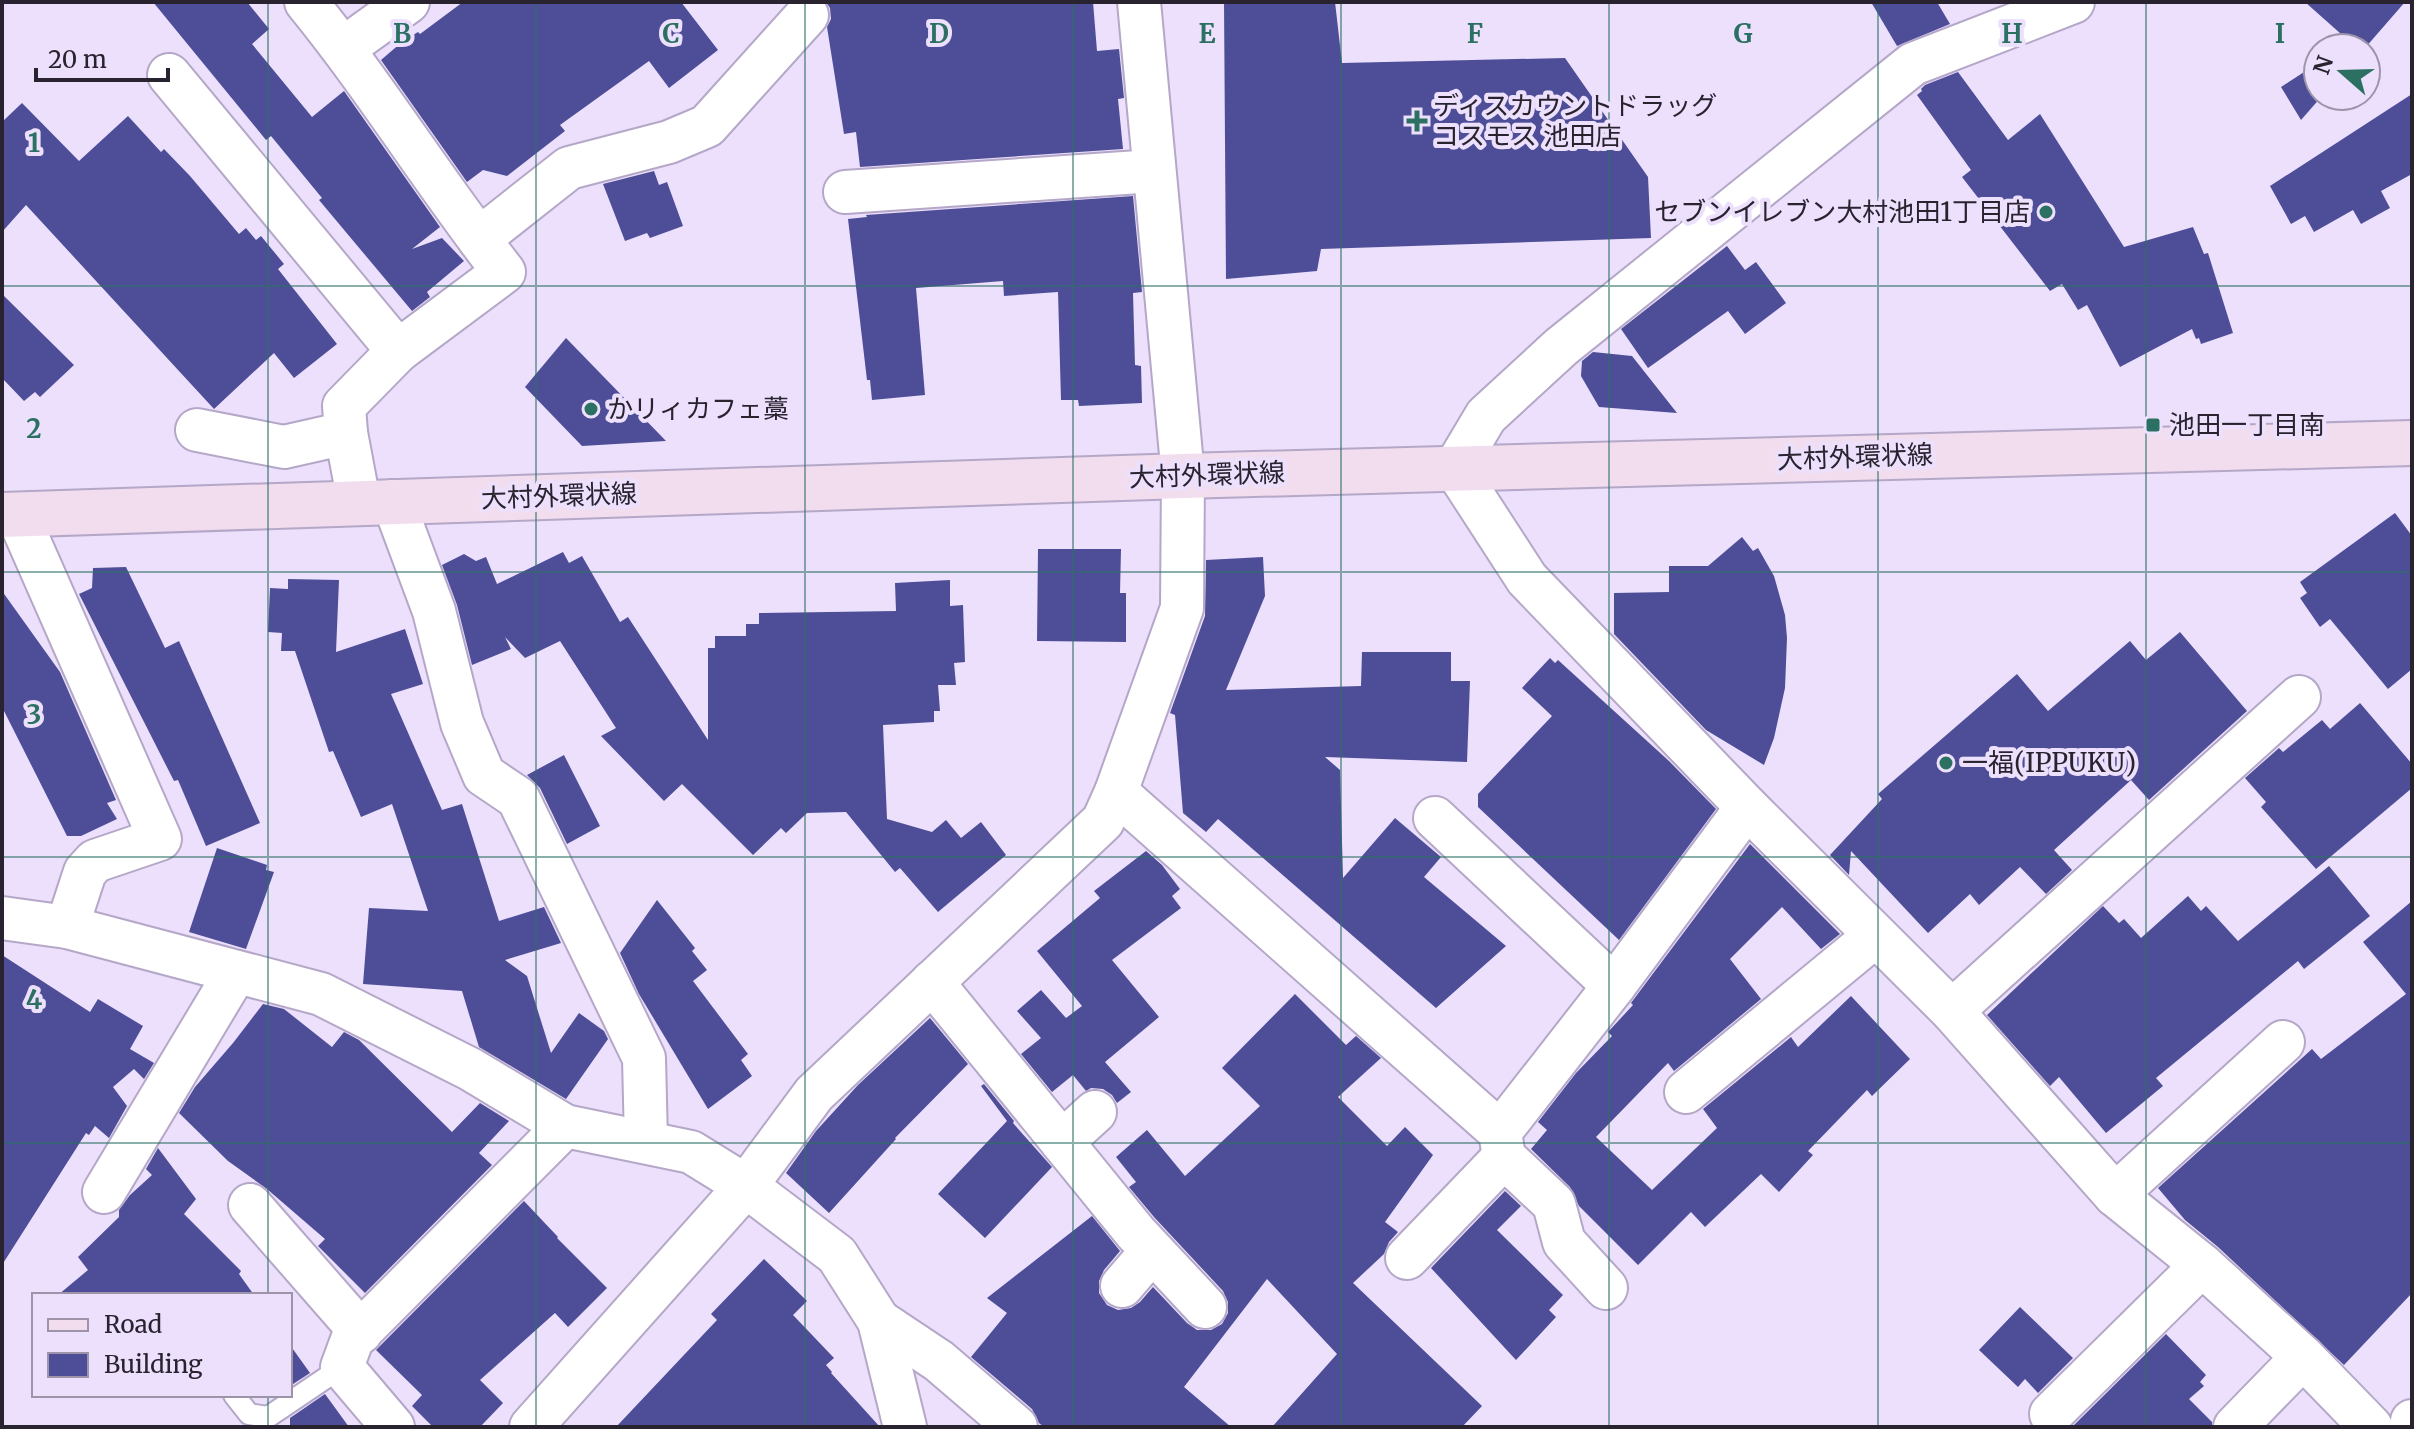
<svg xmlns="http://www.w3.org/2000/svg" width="2414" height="1429" font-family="Merriweather,'Noto Sans JP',serif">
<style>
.building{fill:#4d4e97}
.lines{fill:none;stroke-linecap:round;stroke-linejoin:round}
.lane-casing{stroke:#b5a7c8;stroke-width:24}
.street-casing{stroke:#b5a7c8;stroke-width:46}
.secondary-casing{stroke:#b5a7c8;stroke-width:48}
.lane{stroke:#fff;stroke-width:20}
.street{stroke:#fff;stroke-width:42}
.secondary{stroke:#f1ddee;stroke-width:44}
.grid{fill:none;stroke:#2c7063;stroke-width:2;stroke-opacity:0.55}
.poi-dot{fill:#2c7063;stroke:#ece0fc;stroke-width:3}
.labels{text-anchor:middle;stroke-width:8;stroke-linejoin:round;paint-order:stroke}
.poi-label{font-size:26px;fill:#292330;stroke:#ece0fc;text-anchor:start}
.street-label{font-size:26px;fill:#292330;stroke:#ece0fc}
.grid-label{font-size:26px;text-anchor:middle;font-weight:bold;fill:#2c7063;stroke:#ece0fc;stroke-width:8;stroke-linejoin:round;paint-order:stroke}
</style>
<rect width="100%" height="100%" fill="#ece0fc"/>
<g class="building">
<path d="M153 2H247L269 29 252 44 312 117 344 91 440 227 412 249 442 238 464 261 427 292 430 297 412 311 319 200 322 198 271 136 266 140Z"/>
<path d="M463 2H681L718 50 669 88 649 61 560 125 565 131 507 176 483 170 467 182 381 60 402 42 418 32 420 34Z"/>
<path d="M826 2H1093L1097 51 1119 49 1124 98 1118 99 1123 149 860 167 856 132 844 134 827 27 831 19 830 8Z"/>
<path d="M1224 2H1335L1342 63 1565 58 1648 177 1651 238 1321 249 1317 271 1226 279Z"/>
<path d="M1871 2H1937L1950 24 1897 46Z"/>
<path d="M2305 2H2405L2365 48H2341L2350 42Z"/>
<path d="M2318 63V96H2322L2301 120 2281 87Z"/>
<path d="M1958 72 2008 140 2040 114 2124 247 2193 227 2204 254 2208 253 2233 333 2201 344 2199 338 2196 339 2192 329 2120 367 2087 305 2078 310 2062 284 2050 291 1962 177 1971 170 1917 95 1922 91 1921 89 1925 85Z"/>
<path d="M2412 94V174L2381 191 2390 208 2361 224 2353 210 2314 232 2305 216 2291 224 2270 186Z"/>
<path d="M22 103 79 161 128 116 161 152 164 149 190 176 239 234 246 228 256 240 261 236 284 264 278 269 337 344 294 378 274 353 214 409 26 205 2 232V122Z"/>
<path d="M654 171 659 185 667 182 683 226 650 238 647 233 625 241 603 184Z"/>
<path d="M1133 196 1142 292 1133 293 1135 365 1141 366 1142 403 1079 406 1078 400H1061L1058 292 1004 296 1003 281 916 288 925 395 872 400 870 380H867L848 219 867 217 866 215Z"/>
<path d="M1727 246 1745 270 1756 262 1786 303 1745 334 1728 311 1648 368 1621 329Z"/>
<path d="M2 294 74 365 40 397 35 392 24 401 2 378Z"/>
<path d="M566 338 666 441 582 446 525 387Z"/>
<path d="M1593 352 1632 356 1677 413 1599 407 1581 376 1582 361Z"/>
<path d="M2395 513 2412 536V669L2388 689 2330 619 2320 627 2300 598 2307 593 2300 582Z"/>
<path d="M1742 537 1753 551 1758 548 1774 576 1785 615 1787 638 1785 688 1774 738 1764 765 1706 730 1614 634V593L1669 592V566H1708Z"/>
<path d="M1038 549H1121L1120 593H1126V642L1037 641Z"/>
<path d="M563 552 569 563 582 556 620 622 628 617 708 740V648H715V636H746V624H759V613L896 611 895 583 950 580V606L963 605 965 662 954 663 956 685H938L940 711H934V722L883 725 887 819 932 832 946 820 961 838 981 822 1006 855 938 912 900 868 895 872 846 812 807 813 786 833 781 828 753 855 682 784 664 801 601 736 616 728 560 641 525 658 505 637 511 649 472 665 457 605 442 565 464 554 476 561 486 557 497 584Z"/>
<path d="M1263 557 1265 596 1226 690 1361 686 1362 652H1451V681H1470L1467 762 1325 757 1340 770 1343 878 1395 818 1441 857 1424 877 1506 946 1436 1008 1218 819 1206 832 1183 813 1175 715 1170 713 1205 616 1206 560Z"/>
<path d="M126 567 165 648 179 641 260 823 206 846 178 780 174 781 79 594 92 588 93 568Z"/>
<path d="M288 579 339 580 336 652 405 629 423 684 391 694 442 810 462 804 499 921 544 907 561 943 505 960 527 976 551 1053 579 1013 604 1031 608 1039 566 1099 479 1047 462 991 363 984 369 908 428 911 392 804 361 817 333 751 329 752 295 651H281L282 633 268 632 270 588 288 589Z"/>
<path d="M2 591 60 672 116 800 107 803 117 819 81 836H67L2 707Z"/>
<path d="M2180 632 2247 711 2149 800 2131 780 2054 850 2072 870 2046 894 2020 867 1979 905 1970 894 1928 933 1851 851 1849 875 1830 855 1882 799 1878 794 2017 674 2048 711 2130 641 2146 660Z"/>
<path d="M1550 658 1555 663 1558 660 1669 761 1716 809 1619 940 1478 807V794L1552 716 1522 688Z"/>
<path d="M2360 703 2412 764V788L2316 869 2261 807 2266 802 2245 778 2279 748 2283 752 2322 720 2330 729Z"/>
<path d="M564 755 600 826 567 844 540 788 527 775Z"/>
<path d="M1750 844 1840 934 1821 949 1782 907 1730 959 1761 999 1674 1071 1668 1063 1596 1137 1652 1190 1717 1128 1703 1109 1791 1037 1798 1047 1851 996 1910 1059 1872 1096 1867 1090 1808 1151 1813 1155 1779 1192 1761 1174 1705 1227 1691 1212 1638 1265 1579 1206 1570 1187 1531 1149 1547 1130 1538 1122 1576 1073 1612 1036 1608 1032 1633 1005 1631 1003Z"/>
<path d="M217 848 267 865 266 870 274 872 246 949 189 932Z"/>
<path d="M1146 851 1162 865 1180 889 1172 896 1181 908 1112 960 1159 1017 1105 1062 1131 1092 1117 1103 1112 1095 1103 1089 1091 1088 1086 1091 1073 1075 1052 1092 1021 1054 1041 1038 1017 1011 1041 990 1066 1018 1082 1006 1037 951 1100 898 1094 891Z"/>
<path d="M2329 866 2370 916 2304 969 2298 961 2156 1078 2163 1086 2106 1133 2059 1077 2050 1086 1987 1015 2103 906 2119 923 2124 919 2141 938 2188 896 2201 911 2206 906 2238 941Z"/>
<path d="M657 900 695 948 692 951 707 970 693 981 748 1054 741 1060 752 1076 708 1109 639 994 620 953Z"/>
<path d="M2412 901V1293L2344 1365 2218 1247 2185 1220 2158 1188 2312 1049 2321 1059 2406 994 2363 942Z"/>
<path d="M2 955 90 1012 98 999 143 1026 130 1049 154 1063 144 1079 134 1069 113 1087 127 1106 109 1138 95 1126 89 1135 86 1133 2 1265Z"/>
<path d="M1295 994 1346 1045 1356 1036 1381 1058 1338 1097 1387 1146 1405 1127 1433 1155 1385 1222 1398 1232 1389 1242 1384 1254 1353 1283 1482 1406 1462 1427H1272L1337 1354 1267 1279 1184 1387 1231 1427H1044L1039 1423 1032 1409 971 1357 1007 1313 987 1298 1092 1216 1120 1251 1104 1270 1099 1281V1293L1107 1305 1118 1310 1131 1308 1140 1302 1153 1287 1187 1323 1197 1330H1211L1222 1324 1228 1313V1302L1223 1291 1154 1217 1129 1187 1136 1182 1116 1157 1147 1130 1185 1176 1260 1106 1222 1068Z"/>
<path d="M263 1004 284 1009 332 1047 344 1032 359 1040 452 1132 480 1103 509 1121 479 1153 492 1165 365 1293 318 1246 325 1239 267 1189 228 1161 179 1113 195 1087 233 1043Z"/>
<path d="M930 1018 968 1064 895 1138 896 1139 829 1213 786 1173 816 1131 858 1085Z"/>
<path d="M984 1084 1014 1121 1013 1123 1052 1167 985 1238 938 1194 1007 1121 981 1086Z"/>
<path d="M158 1148 196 1199 184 1214 241 1271 239 1274 254 1295H58L88 1270 78 1257 119 1217V1210L130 1195 152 1175 146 1169Z"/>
<path d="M1505 1191 1521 1206 1497 1230 1563 1295 1549 1310 1556 1317 1516 1360 1431 1268Z"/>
<path d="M524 1201 558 1237 557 1238 607 1288 568 1327 555 1313 480 1380 503 1403 480 1427H433L412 1406 422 1395 376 1350Z"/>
<path d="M764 1259 807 1301 793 1315 834 1358 826 1365 832 1372 831 1373 880 1427H616L717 1320 711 1314Z"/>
<path d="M2020 1307 2073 1358 2038 1393 2025 1379 2018 1387 1979 1350Z"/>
<path d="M2166 1334 2206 1375 2200 1382 2204 1386 2189 1399 2212 1422V1427H2072Z"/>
<path d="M290 1345 310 1373 290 1386Z"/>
<path d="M325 1394 349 1427H290V1418Z"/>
</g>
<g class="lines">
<defs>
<path id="lane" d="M234 1395 249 1414 268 1417 342 1367"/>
<g id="street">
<path d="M306 2C377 89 435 184 504 272L398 351"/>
<path d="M2073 2 1913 64 1561 347 1486 416 1455 468 1527 579 1747 807 1952 1011 2115 1195 2202 1265 2303 1357 2371 1427"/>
<path d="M344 48 408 2"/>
<path d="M169 75 398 351 344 406 346 433 359 502"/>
<path d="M845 192 1154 171"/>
<path d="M479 239 569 168 669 142 707 126 807 15"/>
<path d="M197 430 284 447 346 433"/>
<path d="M393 501 434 611 462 723 484 775 518 798 644 1058 646 1142"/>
<path d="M17 514 160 839 95 861 85 872 67 927"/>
<path d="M1116 792 1500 1132 1614 986 1747 807"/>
<path d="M1435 818 1614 986"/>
<path d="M2 918 67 927 321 994 470 1069 565 1126 691 1152 746 1186 837 1255 879 1321 905 1427"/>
<path d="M932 982 1136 1233 1205 1307"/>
<path d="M1952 1011 2299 697"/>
<path d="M1686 1092 1875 936"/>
<path d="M1500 1132 1504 1157 1554 1204 1564 1242 1606 1288"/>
<path d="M1062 1142 1095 1112"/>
<path d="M104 1192 236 972"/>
<path d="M2115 1195 2283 1042"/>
<path d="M250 1205 361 1332"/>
<path d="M1407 1258 1504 1157"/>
<path d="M1122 1286 1152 1251"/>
<path d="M879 1321 939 1361 1016 1427"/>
<path d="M2051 1414 2202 1265"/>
<path d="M393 1427 342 1367 352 1340 565 1126"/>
<path d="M531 1427 746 1186 814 1094 1103 821 1116 792 1182 608 1183 476 1139 2"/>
<path d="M2235 1427 2303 1357"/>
<path d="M2411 1427 2412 1421"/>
</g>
<path id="secondary" d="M2 515 1183 476 2412 443"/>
</defs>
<use href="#lane" class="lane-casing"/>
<use href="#street" class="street-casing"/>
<use href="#secondary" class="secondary-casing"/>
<use href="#lane" class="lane"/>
<use href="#street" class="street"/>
<use href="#secondary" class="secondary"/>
</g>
<path class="grid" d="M268 2V1295M536 2V1427M805 2V1427M1073 2V1427M1341 2V1427M1609 2V1427M1878 2V1427M2146 2V1427M2 286H2412M2 572H2412M2 857H2412M2 1143H2412M268 1395V1427"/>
<g class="poi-dot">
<path d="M1413 109h8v8h8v8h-8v8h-8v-8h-8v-8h8z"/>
<circle cx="2046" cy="212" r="8"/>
<circle cx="591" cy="409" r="8"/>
<rect x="2145" y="417" width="16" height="16" rx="4"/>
<circle cx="1946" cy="763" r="8"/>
</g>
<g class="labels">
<g class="poi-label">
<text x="1433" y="115">ディスカウントドラッグ<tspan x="1433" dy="30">コスモス 池田店</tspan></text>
<text x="2030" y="221" text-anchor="end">セブンイレブン大村池田1丁目店</text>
<text x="607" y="418">かリィカフェ藁</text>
<text x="2169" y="434">池田一丁目南</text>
<text x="1962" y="772">一福(IPPUKU)</text>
</g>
<g class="street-label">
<text transform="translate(1855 457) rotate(-2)" y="9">大村外環状線</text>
<text transform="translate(1207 475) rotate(-2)" y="9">大村外環状線</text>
<text transform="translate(559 496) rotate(-2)" y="9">大村外環状線</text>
</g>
</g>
<g class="grid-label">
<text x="402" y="43">B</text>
<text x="671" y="43">C</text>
<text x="939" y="43">D</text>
<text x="1207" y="43">E</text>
<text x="1475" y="43">F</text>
<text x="1743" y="43">G</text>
<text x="2012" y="43">H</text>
<text x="2280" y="43">I</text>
<text x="34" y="152">1</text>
<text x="34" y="438">2</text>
<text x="34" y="724">3</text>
<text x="34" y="1009">4</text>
</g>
<rect width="2414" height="1429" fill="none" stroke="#292330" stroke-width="8"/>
<rect x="32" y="1293" width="260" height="104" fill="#ece0fc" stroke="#9e94aa" stroke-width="2"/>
<rect x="48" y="1319" width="40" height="12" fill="#f1ddee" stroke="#9e94aa" stroke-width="2"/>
<text x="104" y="1333" font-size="24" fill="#292330">Road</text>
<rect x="48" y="1353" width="40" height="24" fill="#4d4e97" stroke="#9e94aa" stroke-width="2"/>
<text x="104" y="1373" font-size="24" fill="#292330">Building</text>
<g transform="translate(2342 72) rotate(290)"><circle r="38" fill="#ece0fc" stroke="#9e94aa" stroke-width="2"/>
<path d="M0-6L14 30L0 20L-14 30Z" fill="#2c7063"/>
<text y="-12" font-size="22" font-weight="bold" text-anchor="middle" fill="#292330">N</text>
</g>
<path d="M36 68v12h132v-12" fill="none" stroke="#292330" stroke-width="4"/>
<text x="48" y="68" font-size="24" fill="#292330" stroke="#ece0fc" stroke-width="6" paint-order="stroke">20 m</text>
</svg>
